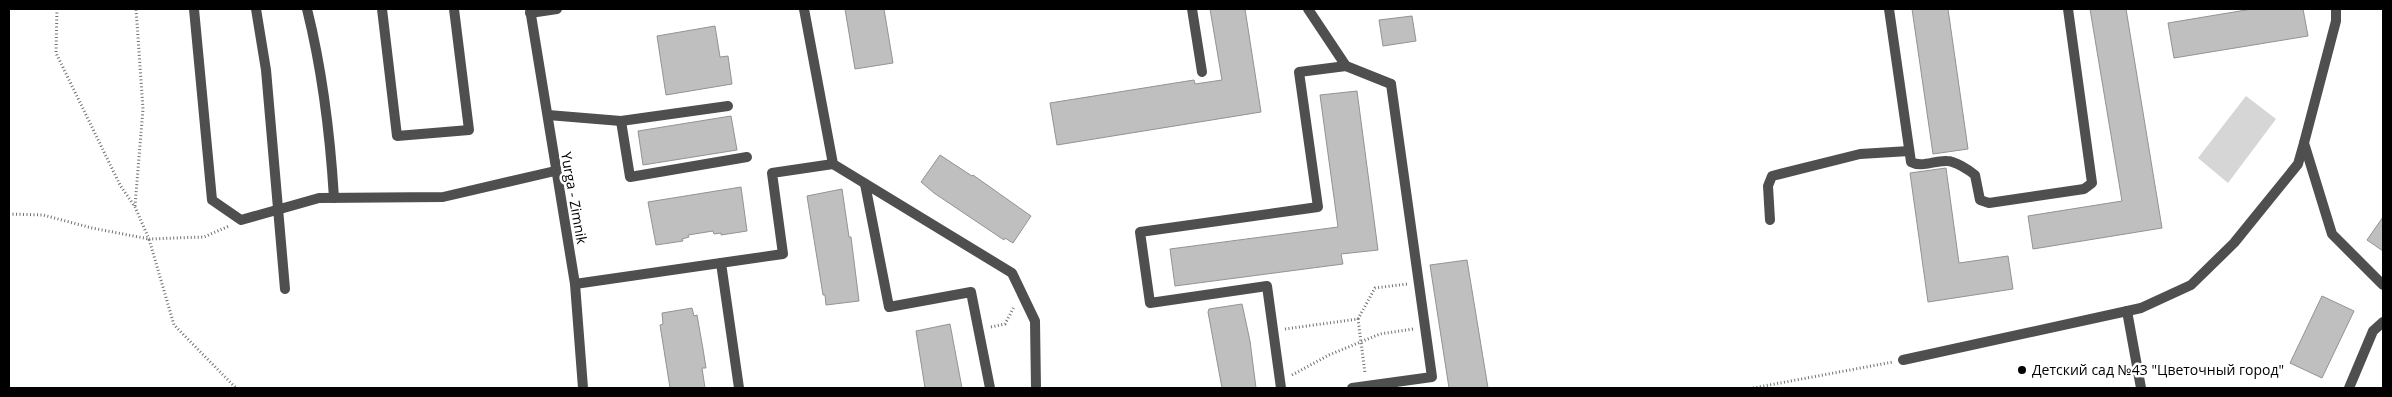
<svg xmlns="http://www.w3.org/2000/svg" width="2392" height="397" font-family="'Open Sans',sans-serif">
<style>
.green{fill:#d6d6d6}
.building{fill:#bfbfbf;stroke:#939393}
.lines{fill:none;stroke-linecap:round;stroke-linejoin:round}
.path{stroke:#717171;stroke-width:3;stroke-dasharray:1 2.5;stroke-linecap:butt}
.service{stroke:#4f4f4f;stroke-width:10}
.minor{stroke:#4f4f4f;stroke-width:10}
.tertiary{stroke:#4f4f4f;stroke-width:10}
.poi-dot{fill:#000;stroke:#fff;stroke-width:2}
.labels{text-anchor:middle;stroke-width:5;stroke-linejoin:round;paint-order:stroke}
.street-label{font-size:14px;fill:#000;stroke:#fff}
.poi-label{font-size:14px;fill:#000;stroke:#fff;text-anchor:start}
</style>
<rect width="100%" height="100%" fill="#fff"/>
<path class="green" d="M2246 96 2276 119 2228 183 2198 158Z"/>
<g class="building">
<path d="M845 9H884L893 63 855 69Z"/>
<path d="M1210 9H1245L1261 112 1057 145 1050 103 1194 80 1195 84 1222 80Z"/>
<path d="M1912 9H1948L1968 149 1933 154Z"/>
<path d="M2090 9H2126L2162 228 2033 249 2028 216 2122 201Z"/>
<path d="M2252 9H2303L2308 36 2174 58 2168 23Z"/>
<path d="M1412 16 1416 41 1383 46 1379 20Z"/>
<path d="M715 26 720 57 728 56 732 84 666 95 657 36Z"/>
<path d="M1357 91 1378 250 1341 254 1343 264 1175 286 1170 249 1338 227 1320 95Z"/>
<path d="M731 116 737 150 643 165 638 131Z"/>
<path d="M940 155 972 176 973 175 1031 216 1013 243 1005 238 1004 240 934 193 921 182Z"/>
<path d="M1946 168 1959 263 2008 256 2013 289 1928 302 1910 173Z"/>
<path d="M741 187 747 231 721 235V233L714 234 713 231 688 235 689 237 682 239 683 241 656 245 648 202Z"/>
<path d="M842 189 849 237H851L859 301 826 305 825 295H823L807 196Z"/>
<path d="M2383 217V251L2367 240Z"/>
<path d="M1467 260 1488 388H1449L1430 265Z"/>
<path d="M2322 296 2354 311 2322 378 2290 363Z"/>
<path d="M1242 304 1250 341 1256 388H1222L1208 312 1209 309Z"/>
<path d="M692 308 694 316 697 315 703 349 706 368H702L705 388H670L660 325 663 324 662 313Z"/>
<path d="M950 324 962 388H925L916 331Z"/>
</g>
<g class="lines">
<g class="path">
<path d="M57 9 56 53 120 185 135 207 149 239 204 237 229 226"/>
<path d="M135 206 143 109 136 9"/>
<path d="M9 214 43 215 92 228 149 239 174 325 236 388"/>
<path d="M1358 319 1375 288 1407 284"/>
<path d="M991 327 1005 324 1014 307"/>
<path d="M1285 329 1358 319 1365 373"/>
<path d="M1292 375 1329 355 1380 334 1413 329"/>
<path d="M1753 388 1893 362"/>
</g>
<g class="service">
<path d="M194 9 212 200 241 220 319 198 443 197 555 171"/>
<path d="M256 9 266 70 285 289"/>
<path d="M307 9C323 73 330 132 334 198"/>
<path d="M382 9 397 136 469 130 454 9"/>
<path d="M804 9 833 164 1012 273 1035 321 1036 388"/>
<path d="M1192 9 1202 72"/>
<path d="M1889 9 1911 162C1922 168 1935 160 1947 161 1955 161 1969 170 1975 175L1980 200 1989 203 2084 189 2092 183 2068 9"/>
<path d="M2336 9V21L2304 143 2332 234 2383 285"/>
<path d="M548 115 621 121 728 106"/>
<path d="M621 121 630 177 747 157"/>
<path d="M865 184 889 307 971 292 990 388"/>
<path d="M1770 220 1768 186 1772 176 1860 154 1909 151"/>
<path d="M721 263 739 388"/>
<path d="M575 284 783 254 772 173 833 164"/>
<path d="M2127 311 2141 388"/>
<path d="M1903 360 2141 308 2191 285 2234 243 2298 164 2304 143"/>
<path d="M1281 388 1267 286 1150 303 1140 232 1318 207 1299 72 1346 66"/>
<path d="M1352 388 1432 377 1391 84"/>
<path d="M2349 388 2373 331 2383 322"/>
</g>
<g class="minor">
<path d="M1308 9 1346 66 1391 84"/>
<path d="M530 13 557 9"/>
</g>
<path class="tertiary" d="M530 9 575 284 583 388"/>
</g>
<circle class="poi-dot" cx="2022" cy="370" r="5"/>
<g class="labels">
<g class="street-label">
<text transform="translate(574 198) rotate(80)" y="5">Yurga - Zimnik</text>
</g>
<g class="poi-label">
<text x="2032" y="375">Детский сад №43 "Цветочный город"</text>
</g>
</g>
<rect width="2392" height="397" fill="none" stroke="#000000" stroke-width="20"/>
</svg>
